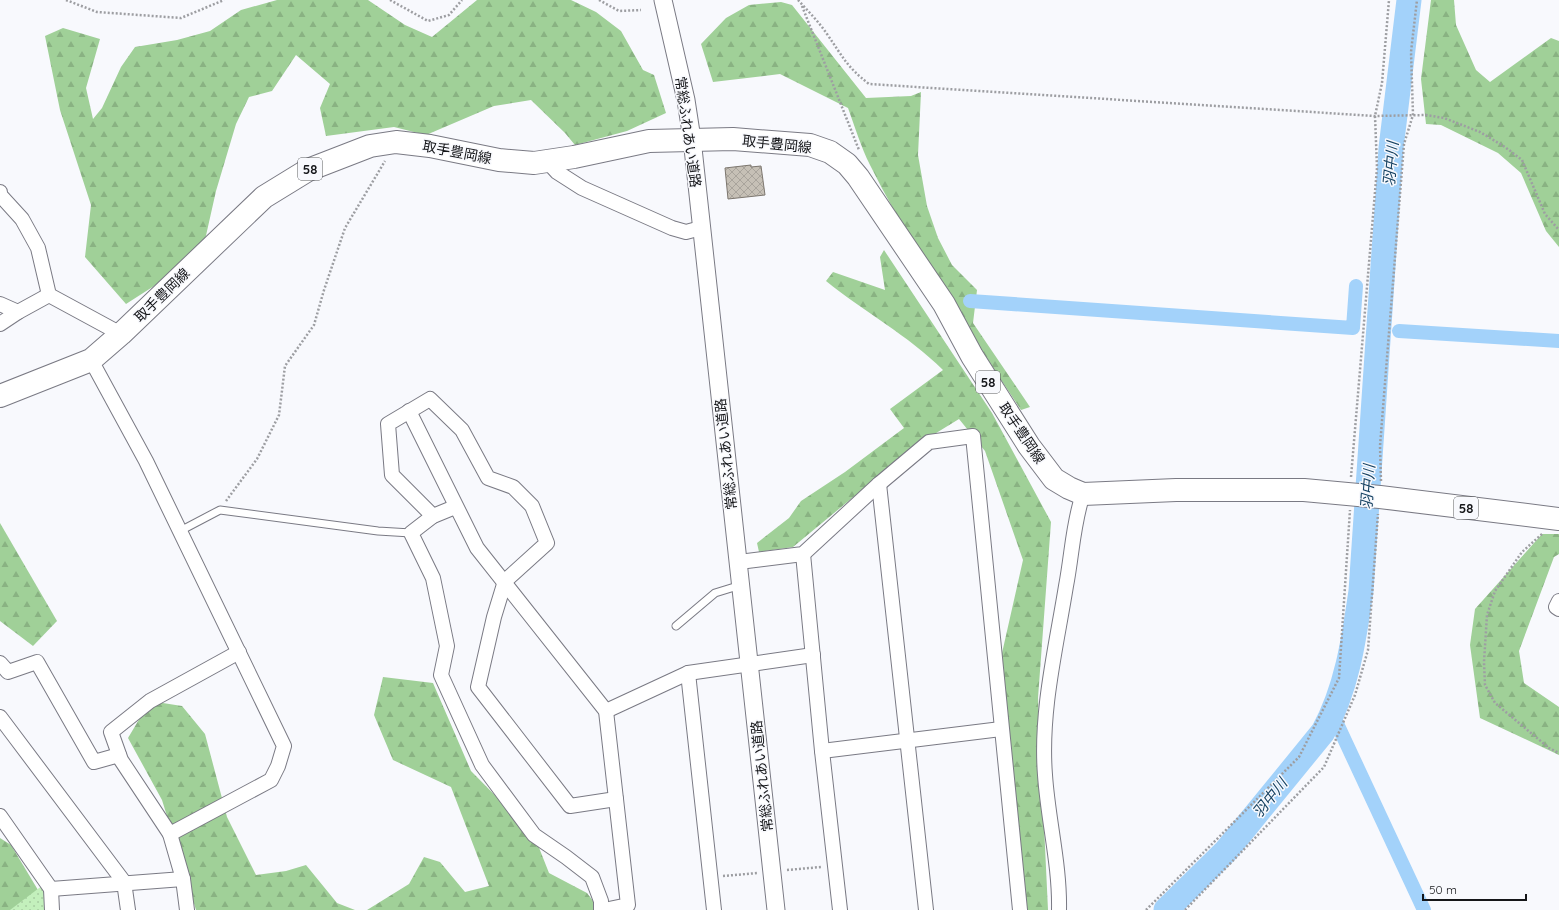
<svg xmlns="http://www.w3.org/2000/svg" width="1559" height="910" font-family="Quicksand,'Noto Sans JP',sans-serif">
<style>
.forest{fill:url(#forest-firs)}
.park{fill:url(#park-dots)}
.lines{fill:none;stroke-linecap:round;stroke-linejoin:round}
.canal{stroke:#a3d2fa;stroke-width:14}
.river{stroke:#a3d2fa;stroke-width:25}
.building{fill:url(#building-cross-hatch);stroke:#7c766e}
.service-casing{stroke:#7a7a84;stroke-width:9}
.minor-casing{stroke:#7a7a84;stroke-width:16}
.tertiary-casing{stroke:#7a7a84;stroke-width:19}
.primary-casing{stroke:#7a7a84;stroke-width:24}
.path{stroke:#9d9ea2;stroke-width:2.5;stroke-dasharray:2 2;stroke-linecap:butt}
.service{stroke:#fff;stroke-width:7}
.minor{stroke:#fff;stroke-width:14}
.tertiary{stroke:#fff;stroke-width:17}
.primary{stroke:#fff;stroke-width:22}
.labels{text-anchor:middle;stroke-width:3;stroke-linejoin:round;paint-order:stroke}
.shield{fill:#f8f9fd;stroke:#595a5d;stroke-width:1}
.shield-label{font-size:13px;font-weight:bold;fill:#151619}
.street-label{font-size:14px;fill:#151619;stroke:#f8f9fd}
.water-label{font-size:15px;font-style:italic;fill:#174363;stroke:#f8f9fd}
</style>
<defs>
<pattern id="forest-firs" width="22" height="20" patternUnits="userSpaceOnUse"><rect width="22" height="20" fill="#a0d098"/><path d="M5 1l3.5 6h-7zM16 11l3.5 6h-7z" fill="#89b282"/></pattern>
<pattern id="park-dots" width="8" height="8" patternUnits="userSpaceOnUse"><rect width="8" height="8" fill="#c3f0bc"/><path d="M2 2h.1M6 6h.1" fill="none" stroke="#a7cda1" stroke-width="1.8" stroke-linecap="round"/></pattern>
<pattern id="building-cross-hatch" width="8" height="8" patternUnits="userSpaceOnUse"><rect width="8" height="8" fill="#c6c0b6"/><path d="M0 0l8 8M0 8l8-8" fill="none" stroke="#a9a49c"/></pattern>
</defs>
<rect width="100%" height="100%" fill="#f8f9fd"/>
<g class="forest">
<path d="M277 0H368L405 25 432 37 477 0H571L596 12 621 31 643 70 654 75 666 113 627 131 575 145 565 133 531 100 494 106 426 135 394 127 326 136 320 108 330 84 296 55 272 91 249 97 236 124 216 191 205 240 179 270 126 304 85 257 91 205 60 110 45 36 63 28 100 39 86 88 93 119 102 108 121 67 135 47 177 40 210 31 241 10Z"/>
<path d="M1431 0H1454L1456 25 1476 70 1490 82 1551 38 1559 41V247L1546 231 1521 173 1498 153 1441 125 1426 124 1421 79Z"/>
<path d="M781 2 792 5 866 98 911 96 921 92 918 155 927 206 938 238 952 265 977 290 973 323 1030 407 1021 410C969 331 912 249 870 165 861 147 855 127 848 108L780 74 713 82 701 44 726 18 749 5Z"/>
<path d="M884 250 992 413 1051 522 1038 698 1048 910H1027L1000 662 1023 560 985 451 959 419 915 446 793 547 759 552 757 543 789 518 801 501 845 472 904 428 890 409 943 370C908 335 864 312 826 281L833 272 885 290 880 257Z"/>
<path d="M0 523 57 621 33 646 0 621Z"/>
<path d="M1542 534H1559V554L1554 557 1519 651 1524 683 1559 707V755L1480 718 1470 645 1475 609Z"/>
<path d="M383 677 433 683 471 771 534 835 549 873 587 893 600 910H367L409 884 424 857 440 862 465 892 489 886 451 787 393 760 374 715Z"/>
<path d="M150 701 182 706 205 734 227 817 256 875 286 871 306 865 337 903 355 910H196L162 800 128 738Z"/>
<path d="M0 838 11 845 41 895 43 910H0Z"/>
</g>
<path class="park" d="M47 882 57 910H10Z"/>
<g class="lines">
<g class="canal">
<path d="M1377 288H1383"/>
<path d="M970 301 1353 328 1356 286"/>
<path d="M1379 330H1380"/>
<path d="M1399 331 1559 341"/>
<path d="M1333 715 1424 910"/>
</g>
<path class="river" d="M1166 910 1226 851 1323 732C1347 689 1354 639 1361 591L1391 148 1409 0"/>
</g>
<path class="building" d="M751 165V167L761 166 765 195 728 199 725 168Z"/>
<g class="lines">
<defs>
<g id="service">
<path d="M180 531 220 510 378 531 411 533"/>
<path d="M676 626 715 593 741 585"/>
</g>
<g id="minor">
<path d="M547 161 557 172 582 188 672 228 686 232 701 228"/>
<path d="M0 192V195L22 219 38 248 49 295 121 334"/>
<path d="M0 304 18 312"/>
<path d="M0 324 18 312 49 295"/>
<path d="M91 360 146 461 284 746 278 766 271 780 170 834"/>
<path d="M409 411 477 548 606 711 628 905 604 910"/>
<path d="M879 484 926 910"/>
<path d="M455 507 433 516 411 533 433 578 447 646 441 675 482 765 534 835 566 857 592 877 601 901V910"/>
<path d="M433 516 392 475 388 424 430 399 462 430 488 478 513 487 532 506 547 543 505 581 494 617 478 687 570 806 616 799"/>
<path d="M803 554 822 751 840 910"/>
<path d="M739 562 803 554 879 484 929 442 973 436 1020 910"/>
<path d="M1559 601 1556 607 1559 609"/>
<path d="M0 663 8 672 37 662 94 762 119 755"/>
<path d="M688 673 714 910"/>
<path d="M606 711 688 673 813 655"/>
<path d="M0 717 124 882 128 910"/>
<path d="M822 751 1001 729"/>
<path d="M0 816 51 889 52 910"/>
<path d="M51 889 183 879"/>
<path d="M187 910 183 879 170 834 121 760 111 732 150 701 239 652"/>
<path d="M1059 910C1060 865 1048 820 1045 775 1040 712 1056 648 1066 586 1072 555 1073 523 1083 494"/>
</g>
<path id="tertiary" d="M663 0 686 100 692 139 776 910"/>
<path id="primary" d="M0 396 91 360 121 334 264 197 308 170 370 146 396 142 430 146 499 160 534 163 574 157 649 141 733 139 810 145 830 152 847 164 858 177 944 304 972 356 1029 446 1054 479 1069 488 1083 494 1176 490H1304L1380 497 1559 519"/>
</defs>
<use href="#service" class="service-casing"/>
<use href="#minor" class="minor-casing"/>
<use href="#tertiary" class="tertiary-casing"/>
<use href="#primary" class="primary-casing"/>
<g class="path">
<path d="M66 0 97 12 181 18 224 0"/>
<path d="M390 0 428 21 449 15 462 0"/>
<path d="M599 0 619 11 641 10"/>
<path d="M798 0C808 11 819 22 827 34 843 57 846 66 869 84L1375 116 1426 115 1444 118 1480 132 1505 147 1522 160 1545 214 1559 230"/>
<path d="M802 6 859 150"/>
<path d="M1351 477 1377 168 1375 116 1382 83 1389 0"/>
<path d="M1381 481 1380 446 1404 144 1413 115 1411 52 1417 0"/>
<path d="M226 501 257 459 279 415 285 366 314 325 324 290 345 228 385 161"/>
<path d="M1542 534 1522 552 1495 591 1487 615 1484 662 1485 685 1495 703 1549 748 1559 753"/>
<path d="M787 870 821 867"/>
<path d="M723 876 758 873"/>
<path d="M1146 910 1299 757 1339 678 1350 510"/>
<path d="M1185 910 1324 767 1355 695 1368 650 1378 514"/>
</g>
<use href="#service" class="service"/>
<use href="#minor" class="minor"/>
<use href="#tertiary" class="tertiary"/>
<use href="#primary" class="primary"/>
</g>
<g class="labels">
<g class="shield">
<rect x="298" y="158" width="24" height="22" rx="3"/>
<rect x="976" y="371" width="24" height="22" rx="3"/>
<rect x="1454" y="497" width="24" height="22" rx="3"/>
</g>
<g class="shield-label">
<text x="310" y="174">58</text>
<text x="988" y="387">58</text>
<text x="1466" y="513">58</text>
</g>
<g class="street-label">
<text transform="translate(688 132) rotate(82)" y="5">常総ふれあい道路</text>
<text transform="translate(777 144) rotate(6)" y="5">取手豊岡線</text>
<text transform="translate(457 152) rotate(11)" y="5">取手豊岡線</text>
<text transform="translate(162 295) rotate(-44)" y="5">取手豊岡線</text>
<text transform="translate(1022 433) rotate(56)" y="5">取手豊岡線</text>
<text transform="translate(726 454) rotate(-96)" y="5">常総ふれあい道路</text>
<text transform="translate(762 776) rotate(-96)" y="5">常総ふれあい道路</text>
</g>
<g class="water-label">
<text transform="translate(1391 164) rotate(-85)" y="5">羽中川</text>
<text transform="translate(1368 487) rotate(-86)" y="5">羽中川</text>
<text transform="translate(1270 798) rotate(-51)" y="5">羽中川</text>
</g>
</g>
<path d="M1423 894v6h103v-6" fill="none" stroke="#151619" stroke-width="2"/>
<text x="1429" y="894" font-size="12" fill="#151619" stroke="#f8f9fd" stroke-width="3" paint-order="stroke">50 m</text>
</svg>
